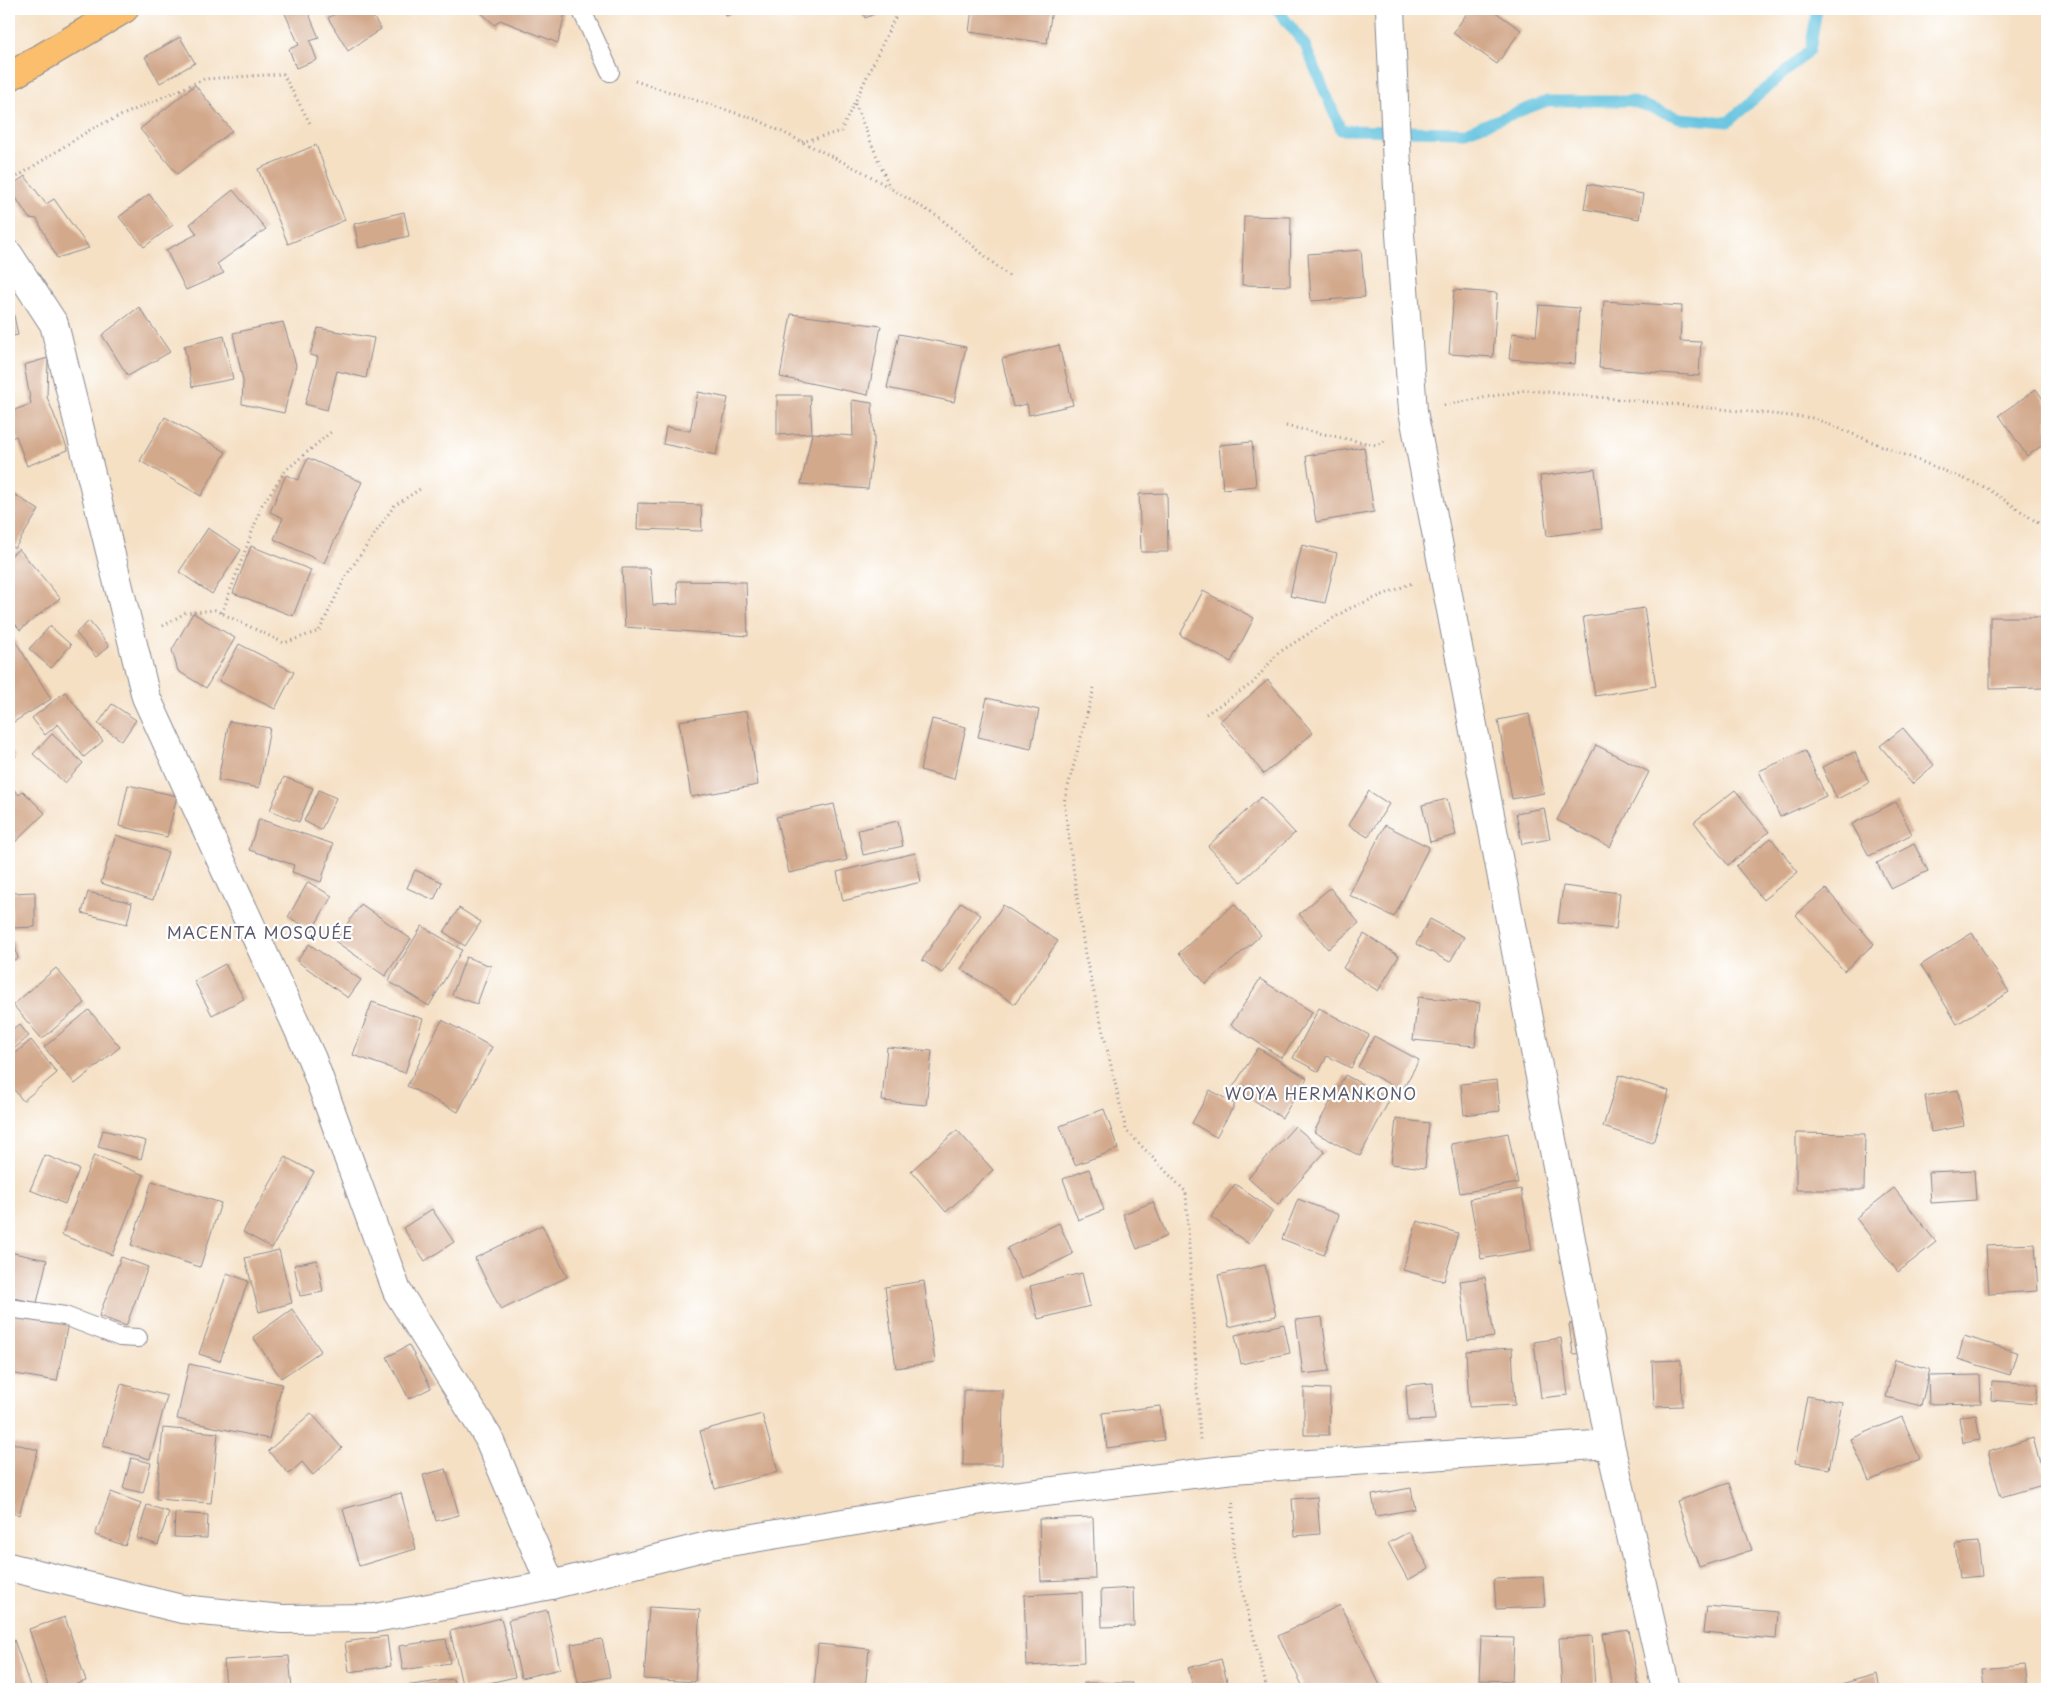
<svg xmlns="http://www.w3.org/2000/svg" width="2056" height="1698" font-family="'Playpen Sans',sans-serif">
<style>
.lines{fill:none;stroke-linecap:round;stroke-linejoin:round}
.stream{stroke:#5fc1de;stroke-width:11}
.building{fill:#d3a98c}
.lane-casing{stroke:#888891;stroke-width:20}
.street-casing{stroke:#888891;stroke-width:30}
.highway-casing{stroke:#888891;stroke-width:30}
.path{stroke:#888891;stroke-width:3;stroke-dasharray:1 4;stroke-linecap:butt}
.lane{stroke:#fff;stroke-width:18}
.street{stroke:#fff;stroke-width:28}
.highway{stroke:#fabe6d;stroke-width:28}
.labels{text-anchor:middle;stroke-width:4.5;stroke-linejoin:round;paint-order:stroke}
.neighbourhood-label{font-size:16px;letter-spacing:1px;fill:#5b5a6e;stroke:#fff}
</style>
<rect width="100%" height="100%" fill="#fff"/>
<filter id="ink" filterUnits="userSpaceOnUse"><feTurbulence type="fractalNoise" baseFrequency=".02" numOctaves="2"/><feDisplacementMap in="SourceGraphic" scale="10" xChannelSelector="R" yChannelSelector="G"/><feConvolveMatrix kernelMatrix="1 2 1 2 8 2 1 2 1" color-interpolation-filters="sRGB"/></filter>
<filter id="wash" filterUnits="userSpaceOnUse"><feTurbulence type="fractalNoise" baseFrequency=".0096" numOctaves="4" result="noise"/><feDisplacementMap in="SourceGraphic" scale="20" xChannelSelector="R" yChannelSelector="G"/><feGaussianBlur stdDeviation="1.12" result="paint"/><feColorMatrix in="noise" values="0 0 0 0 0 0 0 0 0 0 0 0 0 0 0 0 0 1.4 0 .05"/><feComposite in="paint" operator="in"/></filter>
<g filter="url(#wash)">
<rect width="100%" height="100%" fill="#f5e0c4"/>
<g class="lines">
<path class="stream" d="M1277 9 1305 45 1341 130 1465 132 1547 101H1631L1680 118 1728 122 1810 50 1817 9"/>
</g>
<g id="blocks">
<g class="building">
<path d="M283 9H307L319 38 310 41 317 60 296 68 289 49 299 45Z"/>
<path d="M343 9H368L381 29 348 51 328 18Z"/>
<path d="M477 9H566L558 43 500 20 495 25Z"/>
<path d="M723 9H740L726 16Z"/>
<path d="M861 9H887L865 18Z"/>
<path d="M972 9H1052L1047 43 969 32Z"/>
<path d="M1470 9H1491L1521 30 1497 64 1453 33Z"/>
<path d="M180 37 195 63 160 83 145 57Z"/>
<path d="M195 85 232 131 177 174 140 129Z"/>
<path d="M316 145 345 220 288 244 258 169Z"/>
<path d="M25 176 46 204 54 199 89 248 57 258 37 219 29 218 9 187Z"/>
<path d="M1588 184 1643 194 1639 219 1584 209Z"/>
<path d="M233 190 266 229 217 264 224 273 186 290 166 250 197 234 190 224Z"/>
<path d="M149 194 173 225 144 247 119 217Z"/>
<path d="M404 212 409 236 359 248 354 224Z"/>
<path d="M1244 216 1291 217 1290 286 1242 285Z"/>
<path d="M1361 250 1365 297 1311 301 1308 254Z"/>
<path d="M1454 290 1497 293 1493 357 1449 354Z"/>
<path d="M9 291 18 335 9 337Z"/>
<path d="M1604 301 1682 306 1680 341 1701 342 1699 376 1599 368Z"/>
<path d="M1539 305 1579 308 1575 364 1509 359 1512 333 1536 336Z"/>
<path d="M139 307 170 352 128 376 102 335Z"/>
<path d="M791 314 881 326 868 395 780 377Z"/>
<path d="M283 322 296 365 284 413 242 404 243 381 233 333Z"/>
<path d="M318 328 374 338 366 378 337 371 327 410 305 404 318 357 310 355Z"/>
<path d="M899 334 966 347 954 402 887 388Z"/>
<path d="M224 336 233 379 192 387 184 346Z"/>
<path d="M1059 345 1073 405 1029 415 1027 404 1013 407 1002 359Z"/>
<path d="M48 358 47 397 68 450 27 466 16 436 9 439V412L31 404 24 365Z"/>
<path d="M2036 389 2047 405V442L2027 456 1999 415Z"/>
<path d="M698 392 728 398 716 455 663 444 666 427 690 431Z"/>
<path d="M777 395H810L812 433 777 435Z"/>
<path d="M852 400 872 403 874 441 868 489 801 484 812 433 853 436Z"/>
<path d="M165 417 226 452 201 496 140 461Z"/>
<path d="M1252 442 1256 486 1223 489 1219 445Z"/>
<path d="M1364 447 1374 512 1316 522 1306 456Z"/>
<path d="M308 458 362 482 324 563 274 539 283 518 270 512 286 475 298 480Z"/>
<path d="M1595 469 1602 529 1547 536 1540 476Z"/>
<path d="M9 491 39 510 15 548 9 545Z"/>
<path d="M1167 493 1168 552H1141L1139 494Z"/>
<path d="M638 503 701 505 702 531 637 529Z"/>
<path d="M208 528 241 550 212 594 179 572Z"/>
<path d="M1302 545 1337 553 1325 603 1290 596Z"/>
<path d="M251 546 311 570 293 616 233 593Z"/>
<path d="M19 549 60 598 20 630 9 616V557Z"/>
<path d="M622 568H650L653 605 678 604 677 581 746 582 748 636 625 627Z"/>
<path d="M1203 591 1254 618 1231 662 1180 635Z"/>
<path d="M1644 608 1656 686 1595 696 1583 617Z"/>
<path d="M193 613 235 638 206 688 178 671 172 650Z"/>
<path d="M1990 617H2047V688L1990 689Z"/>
<path d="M89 621 109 646 96 657 76 633Z"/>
<path d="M50 626 71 645 51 668 29 649Z"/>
<path d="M13 637 51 699 9 725V640Z"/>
<path d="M239 644 294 672 275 709 219 681Z"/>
<path d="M1268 680 1313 733 1264 774 1220 721Z"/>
<path d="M65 692 103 741 84 757 58 724 45 735 32 718Z"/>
<path d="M987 698 1039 710 1031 749 978 737Z"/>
<path d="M112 704 136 720 122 741 98 724Z"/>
<path d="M747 711 758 785 691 797 679 721Z"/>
<path d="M1529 714 1544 793 1512 799 1498 720Z"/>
<path d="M932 719 966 727 954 779 920 770Z"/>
<path d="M229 721 270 728 259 788 218 780Z"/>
<path d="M1903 728 1934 765 1912 784 1880 746Z"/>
<path d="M52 734 83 763 65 783 33 754Z"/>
<path d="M1596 745 1649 772 1610 847 1557 820Z"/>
<path d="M9 749 16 756 9 764Z"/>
<path d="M1805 751 1826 796 1780 817 1759 771Z"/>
<path d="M1855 752 1869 783 1837 799 1822 767Z"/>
<path d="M284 777 313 788 299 822 270 810Z"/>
<path d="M9 784 19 795 23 791 45 813 9 848Z"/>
<path d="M128 785 177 796 167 837 119 826Z"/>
<path d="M319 790 336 798 321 830 304 821Z"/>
<path d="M1735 790 1769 832 1728 865 1694 822Z"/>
<path d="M1369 791 1389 804 1368 837 1348 825Z"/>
<path d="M1261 797 1295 833 1241 882 1208 846Z"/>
<path d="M1447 799 1456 835 1430 842 1422 805Z"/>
<path d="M1896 802 1912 834 1869 856 1852 824Z"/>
<path d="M834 804 847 860 789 873 776 817Z"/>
<path d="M1544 808 1550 839 1522 844 1516 813Z"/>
<path d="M259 819 333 844 321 882 292 872 294 865 249 850Z"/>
<path d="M898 821 903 846 863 855 858 830Z"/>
<path d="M1385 825 1429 847 1394 917 1349 895Z"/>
<path d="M116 835 168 852 153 900 101 883Z"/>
<path d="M1771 838 1798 872 1763 900 1736 866Z"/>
<path d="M1914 844 1928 871 1891 889 1877 863Z"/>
<path d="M915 853 921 882 843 901 837 872Z"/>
<path d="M415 870 442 882 434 900 407 888Z"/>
<path d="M308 882 332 896 312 930 288 917Z"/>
<path d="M1563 886 1620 893 1616 929 1558 923Z"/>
<path d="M1330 888 1359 923 1328 949 1299 914Z"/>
<path d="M1826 889 1874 944 1844 971 1796 915Z"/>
<path d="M35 892V927L12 928V893Z"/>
<path d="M88 892 132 903 127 924 82 913Z"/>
<path d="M961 902 981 915 942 973 922 960Z"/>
<path d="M361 904 411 939 385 976 335 941Z"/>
<path d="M1234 904 1261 935 1206 984 1179 953Z"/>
<path d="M1003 905 1058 941 1015 1004 961 969Z"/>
<path d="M459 908 481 922 465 946 444 932Z"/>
<path d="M1430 919 1464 937 1450 962 1416 944Z"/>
<path d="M422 926 462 950 429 1006 388 981Z"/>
<path d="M1972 933 2009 992 1957 1024 1921 965Z"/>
<path d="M1364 934 1399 956 1378 991 1343 968Z"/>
<path d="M14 940 18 959 9 961V941Z"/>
<path d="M309 944 361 980 348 998 297 961Z"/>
<path d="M466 957 491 966 477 1004 452 995Z"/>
<path d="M225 964 244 999 212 1015 194 981Z"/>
<path d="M56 968 85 1003 42 1039 13 1005Z"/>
<path d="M1260 979 1312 1012 1282 1058 1231 1025Z"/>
<path d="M1418 997 1480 1003 1475 1046 1413 1040Z"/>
<path d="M372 1002 423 1019 405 1073 353 1055Z"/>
<path d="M1319 1008 1369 1035 1351 1068 1327 1056 1319 1072 1293 1058Z"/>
<path d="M89 1010 120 1047 75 1084 44 1047Z"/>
<path d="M442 1020 492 1047 458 1112 407 1086Z"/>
<path d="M19 1024 29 1036 9 1053V1032Z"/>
<path d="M1374 1036 1419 1060 1402 1091 1358 1067Z"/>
<path d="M31 1040 57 1073 23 1101 9 1083V1059Z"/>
<path d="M887 1047 932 1051 926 1105 882 1101Z"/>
<path d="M1258 1048 1307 1078 1282 1118 1233 1087Z"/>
<path d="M1345 1075 1390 1099 1360 1156 1314 1132Z"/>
<path d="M1619 1075 1669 1091 1653 1143 1603 1127Z"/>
<path d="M1497 1080 1500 1111 1464 1115 1461 1084Z"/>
<path d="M1210 1090 1235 1104 1216 1137 1192 1123Z"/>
<path d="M1958 1090 1964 1126 1931 1132 1925 1096Z"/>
<path d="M1104 1109 1118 1149 1075 1165 1060 1126Z"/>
<path d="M1396 1119 1429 1123 1425 1168 1391 1164Z"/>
<path d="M1295 1126 1325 1152 1278 1205 1248 1178Z"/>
<path d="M103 1130 146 1141 141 1159 98 1147Z"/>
<path d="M957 1130 993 1170 946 1212 911 1171Z"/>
<path d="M1508 1133 1518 1183 1460 1193 1451 1144Z"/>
<path d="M1796 1133 1865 1134 1864 1190H1796Z"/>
<path d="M45 1155 79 1169 65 1204 30 1190Z"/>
<path d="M94 1155 144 1175 112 1255 62 1235Z"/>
<path d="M285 1157 314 1172 272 1248 243 1232Z"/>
<path d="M1089 1169 1104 1210 1078 1220 1063 1179Z"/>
<path d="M1974 1170 1976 1200 1931 1203 1929 1172Z"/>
<path d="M152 1181 221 1203 200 1267 131 1245Z"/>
<path d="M1235 1184 1273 1211 1249 1244 1211 1217Z"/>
<path d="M1894 1188 1936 1242 1898 1272 1856 1218Z"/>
<path d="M1521 1189 1532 1250 1481 1259 1470 1199Z"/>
<path d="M1298 1199 1339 1215 1324 1255 1282 1239Z"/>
<path d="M1153 1202 1167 1236 1137 1249 1123 1214Z"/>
<path d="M432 1209 454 1242 425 1261 403 1228Z"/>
<path d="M1417 1221 1458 1233 1444 1281 1403 1270Z"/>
<path d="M1059 1223 1073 1254 1021 1279 1007 1248Z"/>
<path d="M542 1225 567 1277 501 1310 475 1258Z"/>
<path d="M2035 1244 2038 1291 1989 1294 1986 1246Z"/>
<path d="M279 1250 292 1303 259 1312 245 1258Z"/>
<path d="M9 1252 47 1260 37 1303 9 1297Z"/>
<path d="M121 1257 148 1267 126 1326 99 1316Z"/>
<path d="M317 1260 323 1292 300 1296 294 1265Z"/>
<path d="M1265 1265 1276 1316 1229 1327 1218 1275Z"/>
<path d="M227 1273 248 1281 220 1361 199 1354Z"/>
<path d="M1082 1273 1090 1306 1038 1319 1030 1286Z"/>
<path d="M1485 1277 1494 1337 1468 1341 1460 1281Z"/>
<path d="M924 1281 935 1362 896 1368 885 1287Z"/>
<path d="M292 1309 321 1351 281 1378 253 1337Z"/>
<path d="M9 1310 68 1322 57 1381 9 1373Z"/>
<path d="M1322 1317 1329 1371 1303 1374 1296 1320Z"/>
<path d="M1582 1322 1586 1353 1573 1354 1569 1324Z"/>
<path d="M1284 1324 1290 1353 1241 1364 1235 1335Z"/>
<path d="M1964 1336 2017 1352 2010 1375 1958 1359Z"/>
<path d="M1561 1338 1568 1395 1541 1398 1534 1342Z"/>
<path d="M409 1345 431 1388 409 1399 387 1357Z"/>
<path d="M1512 1348 1515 1405 1469 1407 1466 1351Z"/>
<path d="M1681 1360 1682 1406 1654 1407 1652 1361Z"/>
<path d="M1895 1360 1930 1369 1921 1406 1886 1397Z"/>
<path d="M189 1364 282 1384 269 1439 177 1419Z"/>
<path d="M1980 1375 1981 1403 1929 1404 1928 1376Z"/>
<path d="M1992 1381 2038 1384 2036 1404 1991 1400Z"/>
<path d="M1433 1383 1435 1420 1408 1421 1406 1385Z"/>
<path d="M121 1384 167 1396 150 1459 103 1446Z"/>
<path d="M1304 1388 1330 1389 1329 1435H1304Z"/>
<path d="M964 1390H1003L1002 1465H963Z"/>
<path d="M1807 1396 1842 1402 1829 1469 1795 1463Z"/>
<path d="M1160 1406 1164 1440 1107 1448 1102 1413Z"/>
<path d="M311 1413 342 1448 313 1475 302 1462 289 1474 268 1451Z"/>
<path d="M762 1414 778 1472 715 1489 700 1431Z"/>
<path d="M1976 1414 1980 1440 1963 1443 1959 1417Z"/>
<path d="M1902 1417 1920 1459 1869 1481 1851 1439Z"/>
<path d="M163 1428 218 1433 211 1503 156 1499Z"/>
<path d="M2033 1438 2046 1484 2001 1497 1988 1452Z"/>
<path d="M9 1442 38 1450 19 1515 9 1512Z"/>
<path d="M131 1458 151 1463 143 1493 123 1488Z"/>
<path d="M446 1469 459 1515 436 1521 423 1475Z"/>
<path d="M1729 1483 1752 1550 1699 1567 1677 1501Z"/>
<path d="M1411 1488 1415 1509 1376 1516 1372 1495Z"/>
<path d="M111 1492 141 1503 125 1546 95 1535Z"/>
<path d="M401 1493 416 1549 359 1566 343 1509Z"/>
<path d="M1317 1497 1320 1534 1295 1536 1292 1499Z"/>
<path d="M147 1505 169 1512 158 1545 137 1538Z"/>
<path d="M175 1513 208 1515 207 1538 174 1537Z"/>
<path d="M1093 1517 1095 1579 1041 1581 1039 1519Z"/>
<path d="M1409 1532 1429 1568 1408 1580 1388 1543Z"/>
<path d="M1978 1542 1982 1576 1959 1578 1955 1544Z"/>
<path d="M1543 1577 1545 1607 1496 1609 1494 1579Z"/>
<path d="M1133 1588 1134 1626 1102 1627 1101 1590Z"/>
<path d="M1082 1592 1084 1663 1027 1666 1024 1595Z"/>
<path d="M1340 1605 1382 1689H1304L1278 1636Z"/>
<path d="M1706 1606 1778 1612 1776 1639 1703 1633Z"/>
<path d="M649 1607 700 1610 695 1682 644 1679Z"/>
<path d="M547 1610 560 1669 521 1678 508 1620Z"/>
<path d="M65 1617 86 1681 63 1689H49L29 1629Z"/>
<path d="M501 1618 515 1677 463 1689 450 1631Z"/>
<path d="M1629 1630 1639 1689H1612L1603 1634Z"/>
<path d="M387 1636 391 1666 349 1672 345 1642Z"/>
<path d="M1592 1636 1595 1689H1562L1559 1638Z"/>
<path d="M1481 1637 1514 1638 1512 1681 1479 1680Z"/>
<path d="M446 1639 450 1663 403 1670 399 1646Z"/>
<path d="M602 1639 610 1677 578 1683 571 1644Z"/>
<path d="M14 1640 31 1689H9V1642Z"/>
<path d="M818 1644 869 1649 865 1689H814Z"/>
<path d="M289 1656 292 1689H226L224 1660Z"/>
<path d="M1221 1659 1229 1689H1194L1188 1668Z"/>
<path d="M2025 1665 2028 1689H1984L1982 1669Z"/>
<path d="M1877 1674 1880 1689H1835L1834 1686Z"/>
<path d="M453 1679 455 1689H398V1687Z"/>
<path d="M1084 1683H1132L1131 1689H1084Z"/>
</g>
</g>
</g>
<g filter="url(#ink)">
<use href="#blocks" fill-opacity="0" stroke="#888891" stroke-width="1"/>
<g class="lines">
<defs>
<g id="lane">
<path d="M581 9 610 72"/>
<path d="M9 1308 65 1316 120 1337 138 1338"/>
</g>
<g id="street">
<path d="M1390 9 1400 234 1413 411 1610 1444 1666 1689"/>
<path d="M9 255 54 324 146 697 312 1059 397 1291 488 1437 551 1585"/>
<path d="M9 1567 182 1609 282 1619 375 1618 551 1585 711 1545 988 1499 1233 1469 1610 1444"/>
</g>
<path id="highway" d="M9 77 124 9"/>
</defs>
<use href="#lane" class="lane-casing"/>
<use href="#street" class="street-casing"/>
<use href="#highway" class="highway-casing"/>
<g class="path">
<path d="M635 81 758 120 865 173 940 218 1011 278"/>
<path d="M855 104 890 188"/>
<path d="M802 142 841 131 899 9"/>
<path d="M9 182 93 128 204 79 283 74 311 125"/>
<path d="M1444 405 1526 390 1813 418 1987 488 2047 529"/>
<path d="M1286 426 1376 445 1385 441"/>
<path d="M222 613 262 505 286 470 331 432"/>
<path d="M163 626 185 613 215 610 284 643 319 631 346 576 394 506 420 489"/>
<path d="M1094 688 1064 802 1085 954 1126 1130 1186 1192 1200 1440"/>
<path d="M1206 714 1253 683 1278 653 1348 609 1412 583"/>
<path d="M1233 1502V1554L1267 1689"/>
</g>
<use href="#lane" class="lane"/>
<use href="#street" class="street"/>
<use href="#highway" class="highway"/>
</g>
</g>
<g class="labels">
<g class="neighbourhood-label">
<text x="260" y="939">MACENTA MOSQUÉE</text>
<text x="1321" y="1100">WOYA HERMANKONO</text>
</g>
</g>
<rect width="2056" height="1698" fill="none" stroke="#fff" stroke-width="30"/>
</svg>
